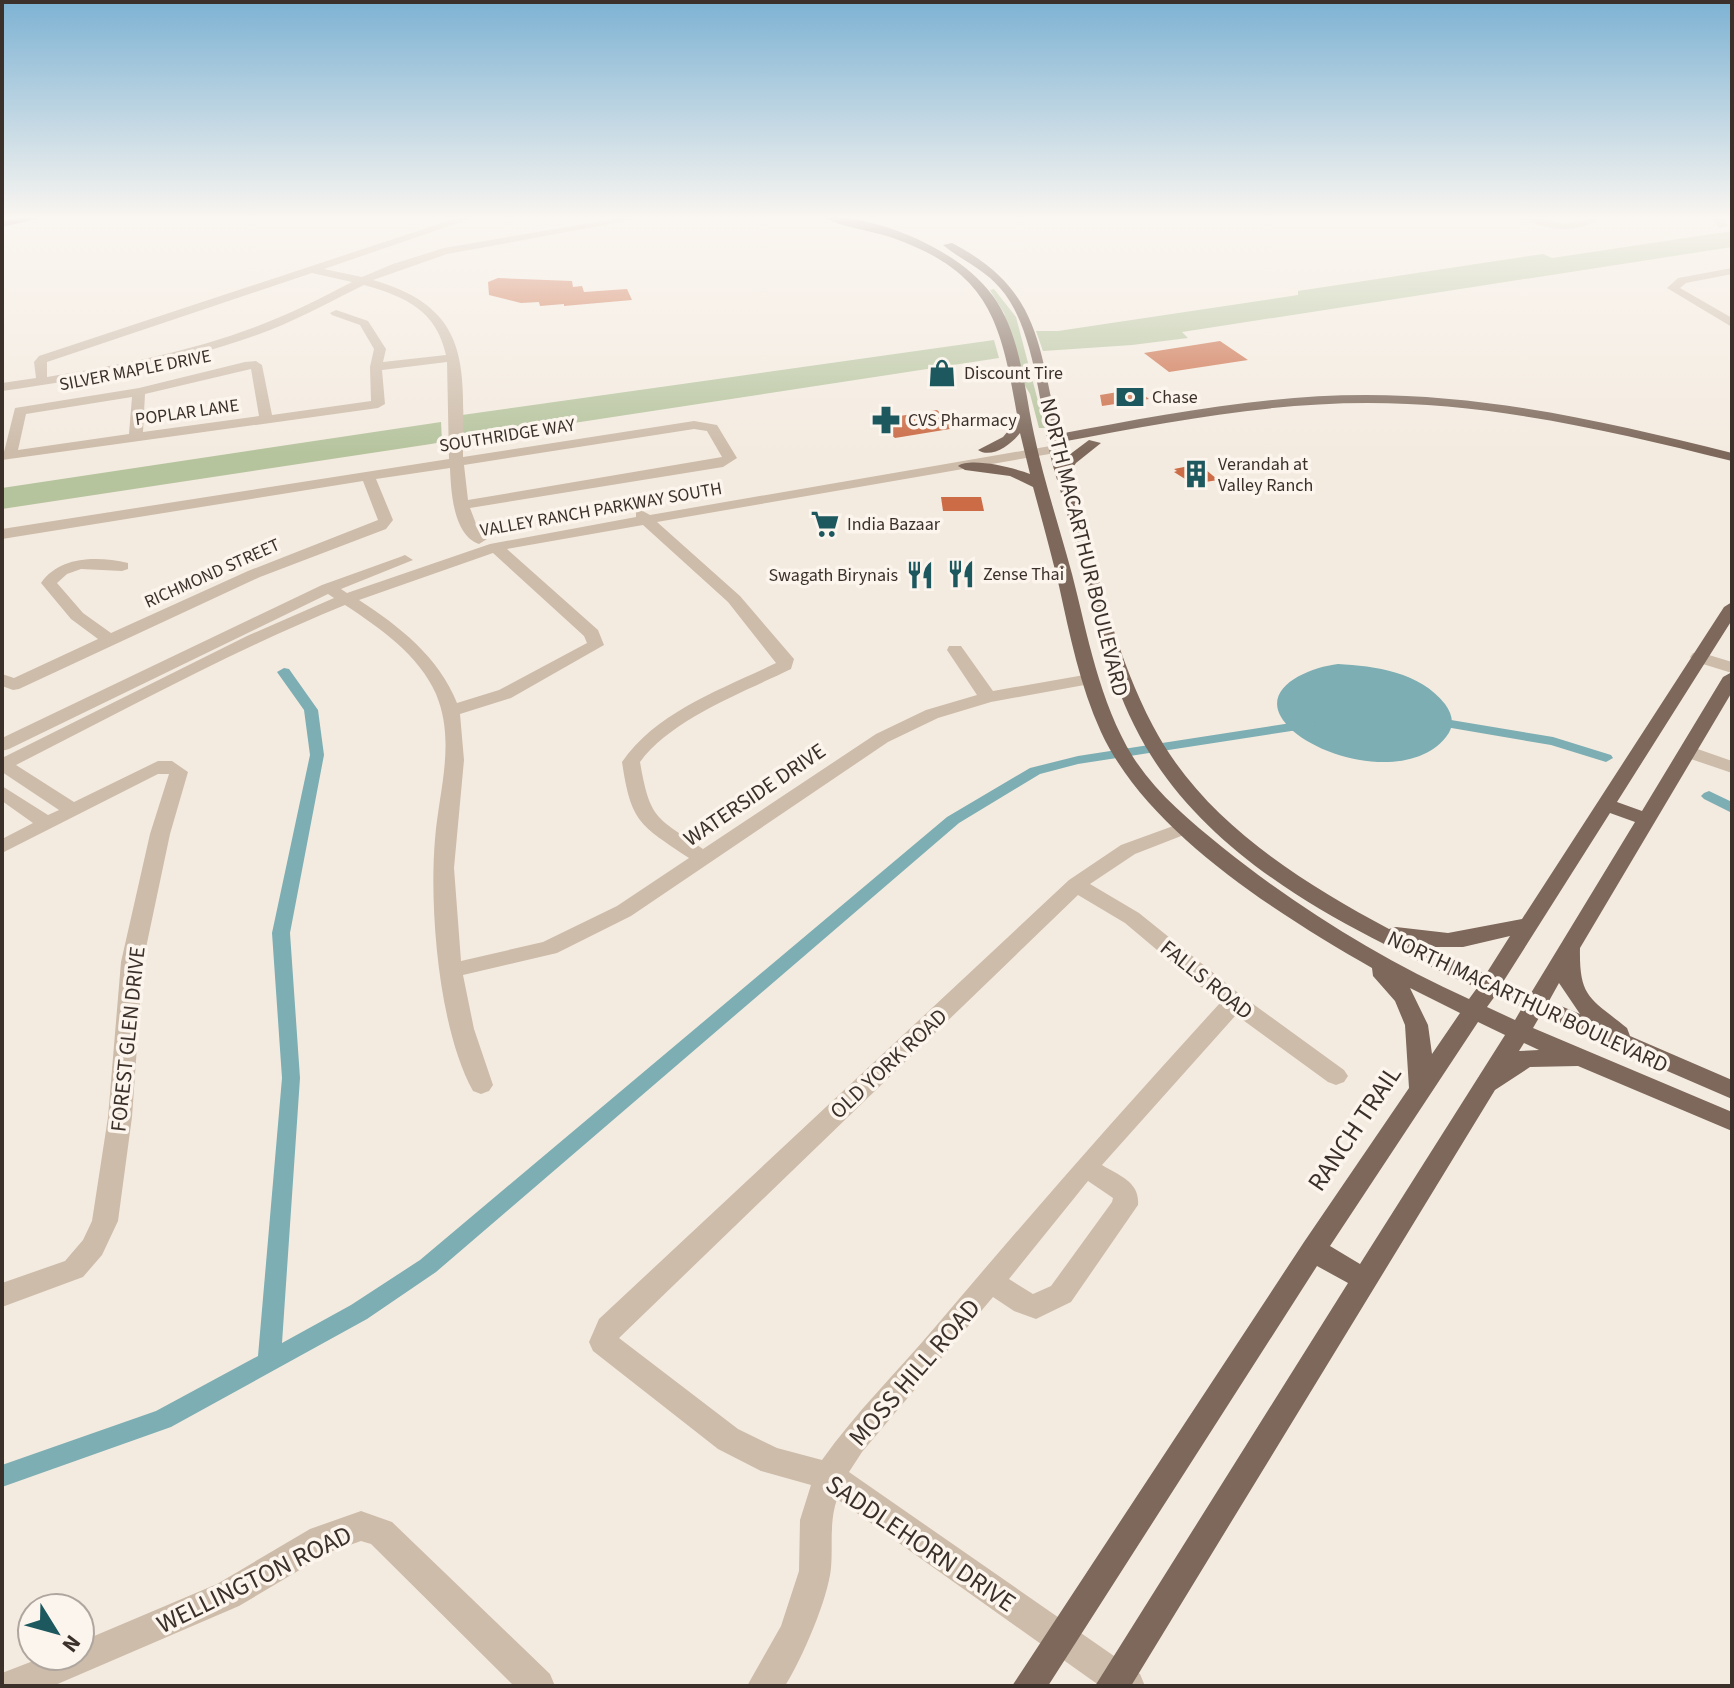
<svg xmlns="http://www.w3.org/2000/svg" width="1734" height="1688" font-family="'Source Sans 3',sans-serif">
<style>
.green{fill:#b6c49e}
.water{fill:#7daeb3}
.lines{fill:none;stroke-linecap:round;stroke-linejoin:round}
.canal{fill:#7daeb3;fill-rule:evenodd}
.building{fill:#cb6c47}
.minor{fill:#cdbcaa;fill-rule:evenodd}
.major{fill:#7d685b;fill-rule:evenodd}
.labels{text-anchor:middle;stroke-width:7;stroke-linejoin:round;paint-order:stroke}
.far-street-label{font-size:18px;fill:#3b302a;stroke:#fbf5ed}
.far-poi-label{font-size:18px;fill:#3b302a;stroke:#fbf5ed;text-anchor:start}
.street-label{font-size:22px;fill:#3b302a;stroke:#fbf5ed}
.near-street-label{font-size:26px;fill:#3b302a;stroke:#fbf5ed}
</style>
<rect width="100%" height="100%" fill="#f4ebe0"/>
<g class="green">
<path d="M1732 231V247L1182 332 1188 338 1132 345 1043 351 1036 331H1058L1298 295V291L1543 254 1552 258Z"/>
<path d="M994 289 1016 317 1045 428H1039L1030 394 1021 379 1004 313 990 290Z"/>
<path d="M994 340 999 358 462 440V415Z"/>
<path d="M441 422 442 442 431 444 2 509V488Z"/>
</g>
<path class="water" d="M1338 664C1375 666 1420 672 1445 704 1453 715 1455 726 1446 737 1413 779 1329 762 1293 731 1250 693 1304 668 1338 664Z"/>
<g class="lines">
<g class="canal">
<path d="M284 668 289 669 318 710 324 755 290 933 300 1078 282 1343 351 1305 420 1260 947 817 1030 768 1078 756 1311 720 1318 724 1311 728 1078 764 1040 774 959 823 436 1272 367 1319 171 1427 2 1487V1465L156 1411 258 1356 282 1078 272 933 310 755 304 710 277 672Z"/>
<path d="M1433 717 1553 737 1611 755 1613 758 1606 762 1551 745 1428 724 1426 721 1428 718Z"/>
<path d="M1709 791 1732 802V813L1704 799 1701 796 1704 793Z"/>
</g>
</g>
<g class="building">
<path d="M498 278 572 281 573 287 582 286 584 292 627 289 632 300 564 306V304L540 306 539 302 521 303 489 295 488 282Z"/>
<path d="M1220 341 1248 360 1169 372 1144 353Z"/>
<path d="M1136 389 1149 399 1102 406 1100 395Z"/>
<path d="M937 410 956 428 895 438 875 420Z"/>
<path d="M1199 464 1218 480 1193 484 1174 472 1177 471 1174 469Z"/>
<path d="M941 497H981L984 511H943Z"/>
</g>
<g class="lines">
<g class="minor">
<path d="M463 216H478L324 269 362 277 393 264 444 248 632 216H653L447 254 373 280C474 309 463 369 463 457L694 421 717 425 737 458 723 467 470 508 478 529 487 539 479 544C453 535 451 491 450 468L376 479 393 520 386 529 260 577 19 689 13 690 2 686V674L14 678 98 639 71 619 41 583C60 556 97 556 128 563V569L122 571 81 569 67 574 57 583 83 613 111 633 248 571 378 520 363 481 2 539V529L449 459 447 362 382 370 385 404 378 408 2 460 15 408 139 388 245 362 256 361 262 365 272 415 371 401 370 367 374 349 360 325 332 315 330 313 336 310 368 321 386 349 383 362 446 355C436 310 406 297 364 285 333 300 303 317 270 330 184 363 93 378 2 391V383L36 378 34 362 39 356ZM312 273 352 282C323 297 294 312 263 324 194 351 120 365 47 377V362ZM251 369 259 416 143 432 145 394ZM132 397 129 434 18 450 26 414ZM694 429 707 431 722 457 468 500 464 465Z"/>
<path d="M1521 216H1535L1563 224 1604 216C1580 235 1545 232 1521 216Z"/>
<path d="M1711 216H1721L1728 226 1719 228Z"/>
<path d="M1732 268V274L1686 283 1680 288 1732 318V327L1667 288 1678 278Z"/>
<path d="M1056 445 1061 446V452L657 522 740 596 794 659 791 669C744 692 671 719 640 762 650 820 656 817 703 849L876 734 926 710 977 695 947 650 949 646H961L993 691 1090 674 1099 679 1090 684 991 702 938 718 888 742 631 916 557 953 463 975 474 1029 493 1085 489 1091 481 1094 473 1091C439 1030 429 909 435 839 439 790 456 742 436 694 419 655 380 628 345 605 232 651 125 710 16 765L74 802 158 761H172L188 772 170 834 143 962 132 1117 118 1221 102 1255 83 1277 2 1307V1283L65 1261 83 1240 92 1221 108 1117 121 962 150 834 169 774H158L2 853V839L33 823 2 801V786L48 815 59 810 2 772V758L247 636 334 598 328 594 9 749 2 751V738L322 585 400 557 405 555 413 560 341 589 347 593 490 544 636 517V511L641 510 650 515ZM643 525 728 602 776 663C723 689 657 711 622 762 631 823 640 825 689 858L617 906 543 942 461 961 454 868 464 760 460 714 511 698 604 645 598 630 507 549ZM493 553 584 636 587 643 499 690 457 703C439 657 399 626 359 600Z"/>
<path d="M1699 652 1732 662V673L1693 661 1690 657 1693 653Z"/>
<path d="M1689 746 1732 761V773L1682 756 1680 752Z"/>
<path d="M1187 821 1197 827 1194 831 1135 854 1090 884 1139 913 1242 996 1344 1070 1348 1076 1344 1082 1336 1085 1328 1082 1236 1015 1102 1165C1120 1176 1140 1182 1138 1205L1071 1302 1036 1319 1014 1311 993 1297 862 1452 849 1472 1140 1674 1145 1686H1100L837 1499C829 1523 833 1544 831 1568 828 1599 802 1659 785 1686H747L781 1626 799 1571 800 1520 811 1485 761 1471 718 1449 593 1351 589 1342 599 1319 1069 880 1121 845ZM1078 895 1125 923 1220 1003C1123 1109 1029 1216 936 1326 898 1371 856 1412 822 1460L777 1448 738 1429 619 1338ZM1088 1181 1113 1198 1112 1202 1051 1286 1033 1294 1009 1279Z"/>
<path d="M361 1511 392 1522 550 1674 555 1686H514L371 1544 361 1541 330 1552 239 1606 53 1686H2V1673L46 1656H80V1642L217 1584 310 1529Z"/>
</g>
<g class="major">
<path d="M28 216H49L2 227V221Z"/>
<path d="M822 216C878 216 959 249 993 296 1021 335 1024 388 1034 434 1044 481 1059 526 1072 574 1088 636 1099 701 1133 757 1156 793 1190 821 1222 847 1298 908 1381 959 1469 999L1477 988C1348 930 1199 858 1134 725 1108 672 1095 615 1080 558 1071 527 1062 497 1053 466 1040 414 1036 328 1000 288 984 269 961 260 943 245L952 243C1041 289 1038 346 1059 434 1160 415 1263 395 1366 395 1491 395 1612 423 1732 453V461C1612 431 1492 403 1368 403 1265 403 1162 423 1061 442L1065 458 1089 440 1101 443 1076 463 1069 473C1094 557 1112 648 1153 726 1202 820 1298 880 1389 929L1396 927 1448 933 1522 919 1724 607 1732 602V620L1617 802 1642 811 1723 677 1732 672V692L1580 948C1579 998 1590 998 1627 1028L1630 1036 1732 1080V1099L1540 1016 1533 1028 1732 1112V1131L1578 1066 1530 1067 1495 1090 1131 1686H1095L1348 1283 1317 1266 1048 1686H1012L1304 1242 1409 1088 1405 1025 1395 1001 1373 976 1372 968C1278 914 1148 833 1101 732 1080 686 1070 636 1059 586 1051 553 1042 520 1033 487L1010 476 965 470 958 466C971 457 1015 468 1030 474L1020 433C1011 445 991 459 978 450L1003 437 1018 419C1001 324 992 273 893 238 871 230 841 228 822 216ZM1610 813 1635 822 1531 993 1503 982ZM1510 936 1486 974 1425 947H1463ZM1559 983 1580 1014 1549 1001ZM1410 988 1460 1013 1432 1054 1428 1025ZM1495 996 1522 1008 1515 1020 1487 1007ZM1478 1022 1505 1035 1360 1264 1330 1246ZM1524 1043 1539 1050 1519 1051Z"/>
</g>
</g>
<linearGradient id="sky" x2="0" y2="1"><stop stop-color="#7db2d3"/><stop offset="0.48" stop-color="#faf6f1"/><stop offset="1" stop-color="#faf6f1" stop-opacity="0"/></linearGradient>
<rect width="1734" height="452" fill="url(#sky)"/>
<defs>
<symbol id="shop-bare" viewBox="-9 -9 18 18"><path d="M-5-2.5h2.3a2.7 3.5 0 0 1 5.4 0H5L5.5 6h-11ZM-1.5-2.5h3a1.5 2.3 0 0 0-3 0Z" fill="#1d585f" stroke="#fbf5ed" stroke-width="2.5" paint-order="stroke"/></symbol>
<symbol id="bank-bare" viewBox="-9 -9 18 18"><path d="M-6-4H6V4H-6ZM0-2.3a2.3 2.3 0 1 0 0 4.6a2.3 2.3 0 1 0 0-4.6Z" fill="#1d585f" stroke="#fbf5ed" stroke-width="2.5" paint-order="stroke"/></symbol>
<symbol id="pharmacy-bare" viewBox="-9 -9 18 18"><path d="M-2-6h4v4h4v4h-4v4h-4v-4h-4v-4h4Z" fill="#1d585f" stroke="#fbf5ed" stroke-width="2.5" paint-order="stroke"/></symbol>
<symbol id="building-bare" viewBox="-9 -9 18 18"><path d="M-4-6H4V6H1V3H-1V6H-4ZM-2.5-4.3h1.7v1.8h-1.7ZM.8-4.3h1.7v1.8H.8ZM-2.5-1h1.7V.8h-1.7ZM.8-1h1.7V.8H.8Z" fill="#1d585f" stroke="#fbf5ed" stroke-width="2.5" paint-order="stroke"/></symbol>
<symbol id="supermarket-bare" viewBox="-9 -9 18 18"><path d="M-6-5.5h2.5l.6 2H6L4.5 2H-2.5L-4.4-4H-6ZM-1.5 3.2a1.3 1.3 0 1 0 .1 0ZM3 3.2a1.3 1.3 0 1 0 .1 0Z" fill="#1d585f" stroke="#fbf5ed" stroke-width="2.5" paint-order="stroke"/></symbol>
<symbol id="restaurant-bare" viewBox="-9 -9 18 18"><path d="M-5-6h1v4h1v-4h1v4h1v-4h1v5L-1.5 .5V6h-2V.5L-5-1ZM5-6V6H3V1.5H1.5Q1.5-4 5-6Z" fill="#1d585f" stroke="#fbf5ed" stroke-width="2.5" paint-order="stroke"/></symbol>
</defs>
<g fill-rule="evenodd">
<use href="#shop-bare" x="922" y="353" width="40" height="40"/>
<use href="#bank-bare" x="1110" y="377" width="40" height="40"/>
<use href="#pharmacy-bare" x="866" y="400" width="40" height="40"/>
<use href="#building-bare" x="1176" y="454" width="40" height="40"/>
<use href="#supermarket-bare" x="805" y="504" width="40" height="40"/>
<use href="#restaurant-bare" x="941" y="554" width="40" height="40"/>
<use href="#restaurant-bare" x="900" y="555" width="40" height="40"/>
</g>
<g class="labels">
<g class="far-street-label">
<text transform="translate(135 370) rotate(-11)" y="6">SILVER MAPLE DRIVE</text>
<text transform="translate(187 412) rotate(-8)" y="6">POPLAR LANE</text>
<text transform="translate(507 435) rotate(-9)" y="6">SOUTHRIDGE WAY</text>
<text transform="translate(601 509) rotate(-10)" y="6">VALLEY RANCH PARKWAY SOUTH</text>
<text transform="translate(212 573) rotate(-24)" y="6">RICHMOND STREET</text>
</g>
<g class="far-poi-label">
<text x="964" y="379">Discount Tire</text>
<text x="1152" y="403">Chase</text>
<text x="908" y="426">CVS Pharmacy</text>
<text x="1218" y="470">Verandah at<tspan x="1218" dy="21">Valley Ranch</tspan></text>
<text x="847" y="530">India Bazaar</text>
<text x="983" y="580">Zense Thai</text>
<text x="898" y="581" text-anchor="end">Swagath Birynais</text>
</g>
<g class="street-label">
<text transform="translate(1085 547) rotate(76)" y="8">NORTH MACARTHUR BOULEVARD</text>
<text transform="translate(754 794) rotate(-34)" y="8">WATERSIDE DRIVE</text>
<text transform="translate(1207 979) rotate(39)" y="8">FALLS ROAD</text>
<text transform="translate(1528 1001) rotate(25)" y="8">NORTH MACARTHUR BOULEVARD</text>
<text transform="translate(127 1039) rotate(-84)" y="8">FOREST GLEN DRIVE</text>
<text transform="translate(888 1063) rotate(-43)" y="8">OLD YORK ROAD</text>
</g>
<g class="near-street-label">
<text transform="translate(1354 1128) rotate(-56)" y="9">RANCH TRAIL</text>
<text transform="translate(914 1372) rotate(-49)" y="9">MOSS HILL ROAD</text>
<text transform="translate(921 1543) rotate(34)" y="9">SADDLEHORN DRIVE</text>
<text transform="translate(254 1579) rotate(-26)" y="9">WELLINGTON ROAD</text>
</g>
</g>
<rect width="1734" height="1688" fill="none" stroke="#3b302a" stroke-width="8"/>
<g transform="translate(56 1632) rotate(127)"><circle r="38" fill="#fbf5ed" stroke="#aea69f" stroke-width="2"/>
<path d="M0-6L14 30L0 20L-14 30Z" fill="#1d585f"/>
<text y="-12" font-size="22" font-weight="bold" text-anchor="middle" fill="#3b302a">N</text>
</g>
</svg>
